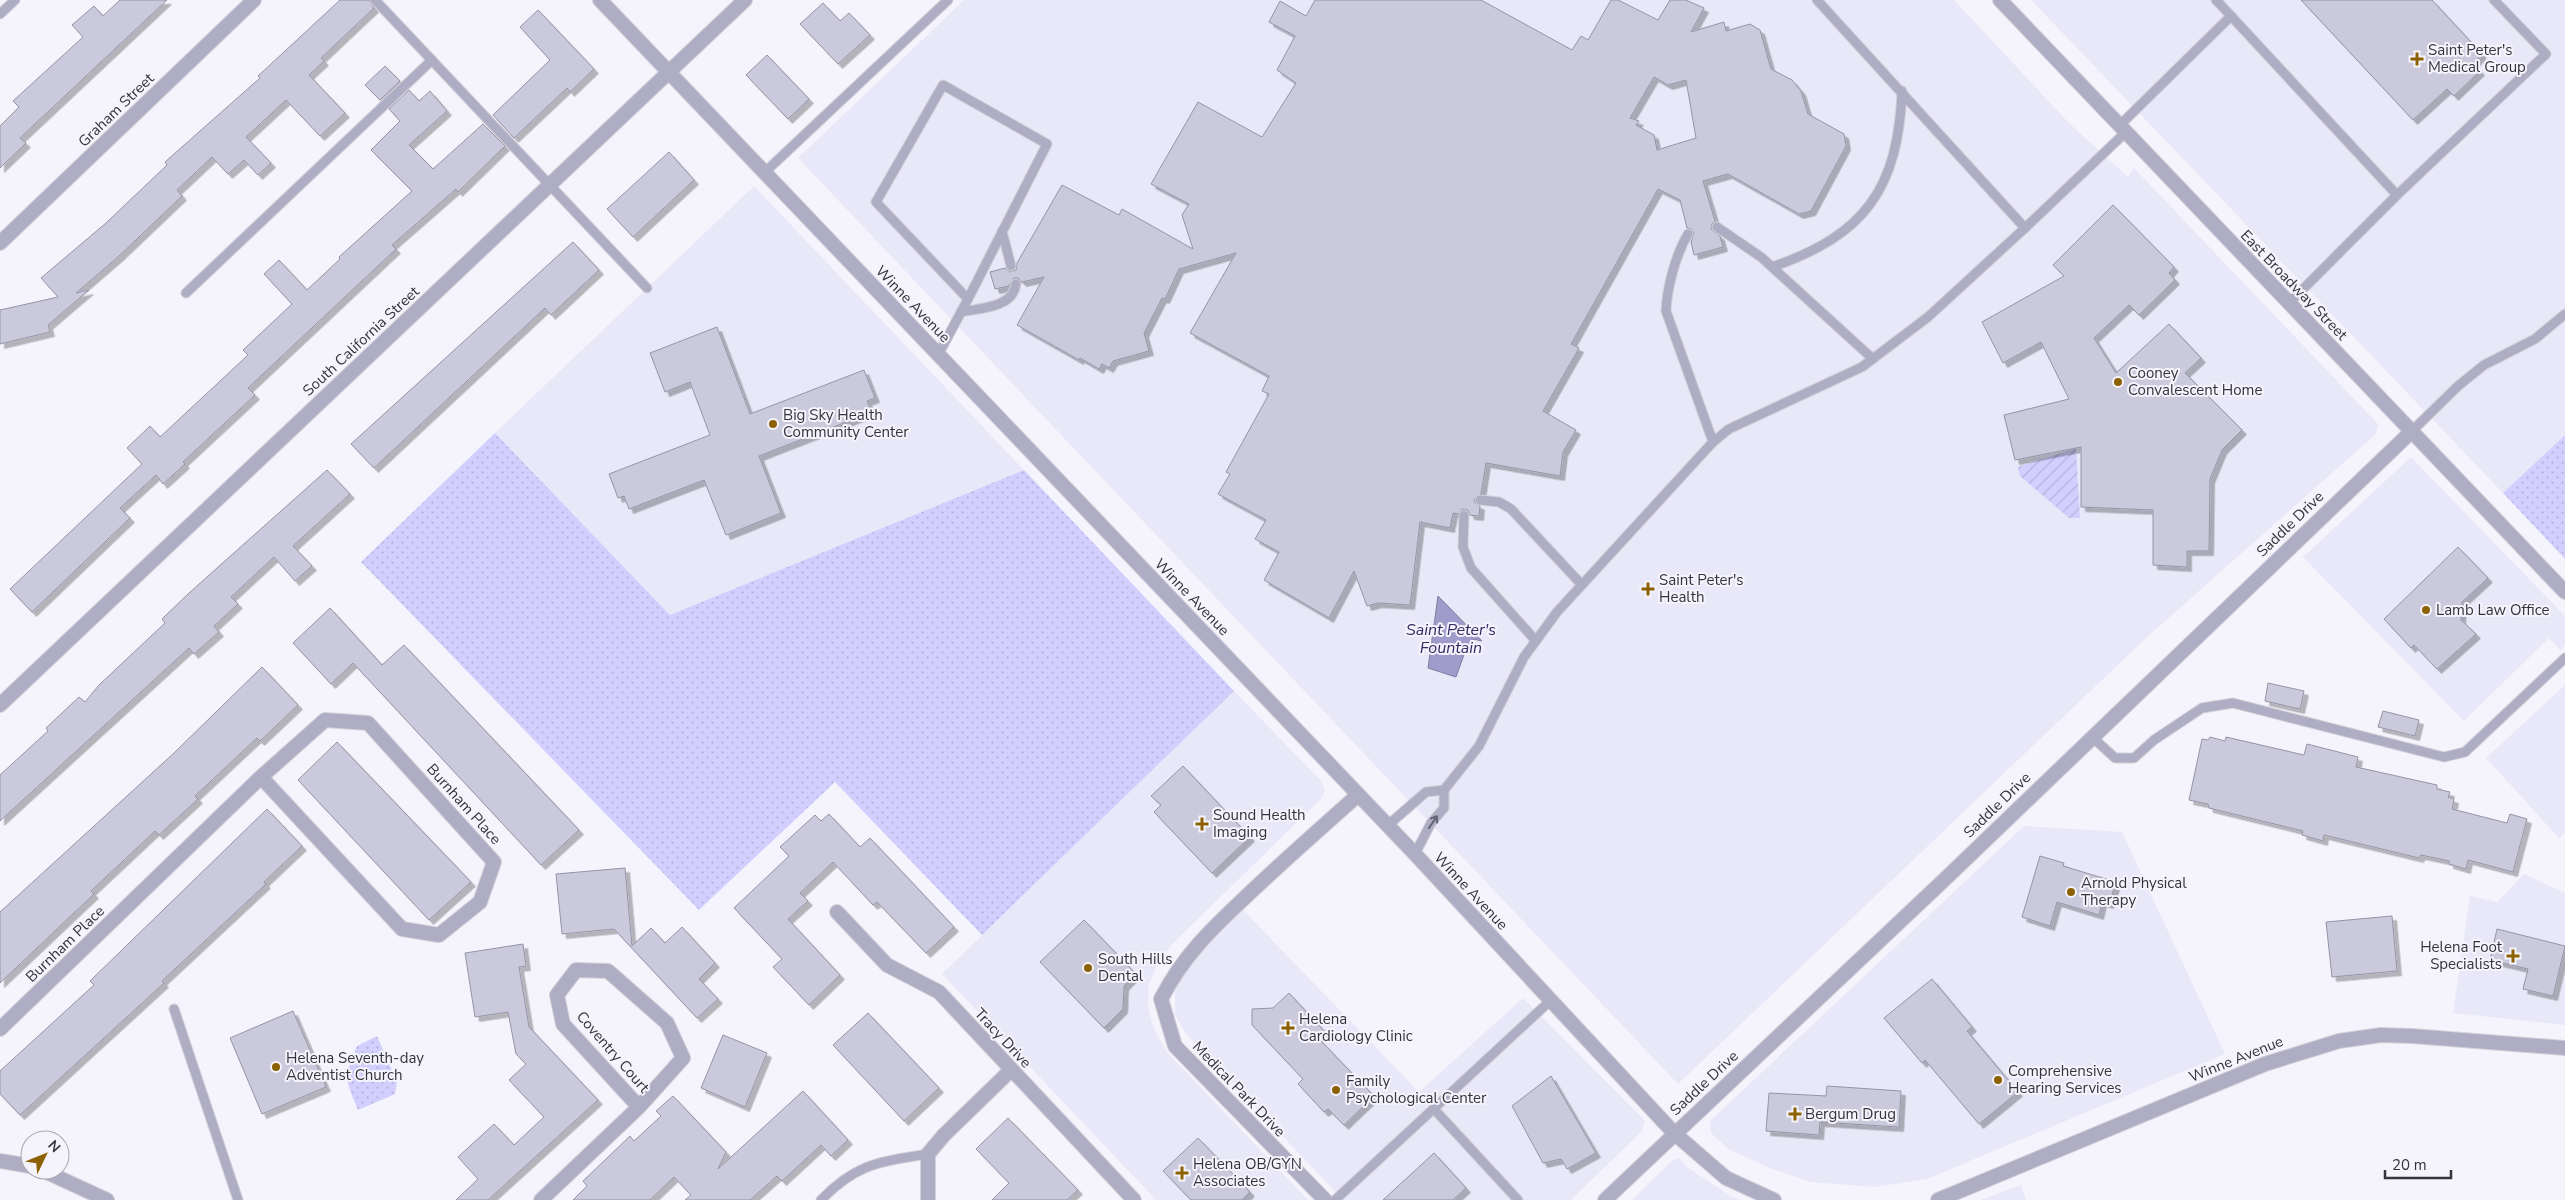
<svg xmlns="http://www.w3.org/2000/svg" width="2565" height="1200" font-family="'Nunito Sans',sans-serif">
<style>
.built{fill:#e8e8f8}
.grass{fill:url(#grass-dots)}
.garden{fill:url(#garden-furrows)}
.water{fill:#9f9ccc;stroke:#7f7da1}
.building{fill:#cbcadd;stroke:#9594a7;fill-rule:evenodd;filter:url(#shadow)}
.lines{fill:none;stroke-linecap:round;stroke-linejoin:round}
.service-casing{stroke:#d2d1d9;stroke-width:11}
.minor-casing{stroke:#d2d1d9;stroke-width:16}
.tertiary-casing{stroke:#d2d1d9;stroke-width:16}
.service{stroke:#aeadc3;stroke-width:9}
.minor{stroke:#aeadc3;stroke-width:14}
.tertiary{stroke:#aeadc3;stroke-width:14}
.oneway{stroke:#656472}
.poi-dot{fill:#8c6104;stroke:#f5f4fc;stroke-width:2}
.labels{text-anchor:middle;stroke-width:4;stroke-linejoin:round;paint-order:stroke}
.poi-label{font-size:15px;fill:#35343c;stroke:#f5f4fc;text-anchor:start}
.street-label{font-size:15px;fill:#35343c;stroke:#f5f4fc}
.water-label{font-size:16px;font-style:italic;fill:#342964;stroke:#f5f4fc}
</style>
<defs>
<pattern id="grass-dots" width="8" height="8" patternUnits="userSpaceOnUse" patternTransform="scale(1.25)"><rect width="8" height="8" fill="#d2cfff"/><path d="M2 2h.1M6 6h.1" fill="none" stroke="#b5b2db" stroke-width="1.8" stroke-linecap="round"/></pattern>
<pattern id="garden-furrows" width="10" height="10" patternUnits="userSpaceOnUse" patternTransform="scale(1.25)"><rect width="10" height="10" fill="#d2cfff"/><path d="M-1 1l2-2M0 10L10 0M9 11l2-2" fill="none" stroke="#b5b2db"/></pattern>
<filter id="shadow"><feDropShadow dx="4.5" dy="4.5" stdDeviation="0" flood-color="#0004"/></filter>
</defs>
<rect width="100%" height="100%" fill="#f5f4fc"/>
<g class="built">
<path d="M964 0H1954L2069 123 2128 177 2134 168 2378 424 2376 434 2146 638 1678 1084 798 158Z"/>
<path d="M2031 0H2565V435L2503 493Z"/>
<path d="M754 186 1024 470 670 615 495 433Z"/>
<path d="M2411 457 2565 616V645L2560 650 2549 638 2464 721 2303 557Z"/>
<path d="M2565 685V833L2559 838 2486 758Z"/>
<path d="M1234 691 1321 781 1325 791 1322 798 1172 944 1157 965 1149 984 1148 1005 1152 1024 1166 1051 1308 1200H1156L942 974Z"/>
<path d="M2024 826 2122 832 2225 1054 1927 1179 1875 1187 1811 1182 1770 1168 1730 1150 1711 1133 1710 1121Z"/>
<path d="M2524 874 2565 893V1025L2453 1013 2470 896 2497 902Z"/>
<path d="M1243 910 1419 1092 1523 998 1645 1121 1642 1131 1571 1200H1343L1187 1035 1175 1015V989L1188 965Z"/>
<path d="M1679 1158 1687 1167 1732 1197 1742 1200H1632L1673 1160Z"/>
<path d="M2021 1185 2026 1200H1980Z"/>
</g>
<g class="grass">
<path d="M495 433 670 615 1024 470 1234 691 982 935 835 782 699 910 361 562Z"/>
<path d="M2565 435V559L2503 493Z"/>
<path d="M377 1036 397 1082 395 1094 358 1110C345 1077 343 1080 357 1046Z"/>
</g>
<path class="garden" d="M2076 448 2080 518H2069L2020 476 2018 467Z"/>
<path class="water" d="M1438 596 1482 641 1473 639 1465 652 1456 677 1428 668Z"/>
<g class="building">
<path d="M120 0H167L20 138 26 143 0 168V126L19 107 13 101 83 37 72 25 94 6 103 16Z"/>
<path d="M340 0H369L374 8 321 58 324 61 309 75 345 113 320 136 286 100 246 137 271 163 258 175 244 160 228 174 212 157 177 190 182 196 119 256 76 293 89 290 48 325 50 332 0 344V310L58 297 41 278 106 223 167 165 165 162 260 78 258 76Z"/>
<path d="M1315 0H1481L1572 50 1581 36 1588 40 1611 0H1618L1658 20 1670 0H1686L1704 8 1691 32 1724 22 1726 31 1750 24 1760 30 1771 69 1792 80 1801 91 1808 114 1844 134 1846 146 1811 211 1799 214 1728 174 1703 181 1715 221 1712 224 1711 229 1720 236 1723 247 1694 255 1691 242 1694 233 1691 229 1687 228 1680 200 1658 189 1571 344 1579 348 1543 411 1576 430 1563 452 1560 476 1486 463 1481 494 1474 499 1475 503 1480 506 1479 516 1470 515 1468 510 1462 509 1458 514 1453 513 1450 528 1420 522 1410 605 1378 603 1367 606 1354 571 1329 618 1264 580 1279 552 1255 539 1266 520 1218 494 1230 474 1226 472 1269 394 1262 391 1269 376 1190 333 1236 253 1179 269 1165 299 1162 298 1144 333 1149 351 1113 361 1109 368 1102 364 1099 369 1080 358 1079 360 1017 325 1044 277 1022 282 1018 278H1014L1009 286 995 289 990 272 1005 268 1010 272 1016 270 1017 263 1062 185 1119 215 1122 209 1193 249 1182 215 1189 204 1151 184 1198 102 1262 137 1296 83 1277 70 1295 36 1269 22 1280 1 1306 16ZM1654 77 1668 85 1686 80 1696 138 1657 150 1654 135 1636 125 1639 121 1630 118Z"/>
<path d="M2301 0H2432L2482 54 2473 64 2480 71 2454 96 2447 89 2413 120Z"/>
<path d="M823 3 840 21 849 13 870 35 838 64 800 24Z"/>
<path d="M538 10 594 69 570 92 567 88 514 138 493 115 550 60 520 27Z"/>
<path d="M767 55 809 99 788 119 746 75Z"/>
<path d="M385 66 400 81 380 100 365 85Z"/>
<path d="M409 90 419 101 430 91 447 111 409 145 433 169 483 124 505 146 458 192 456 189 392 245 396 249 248 388 255 395 183 462 185 464 163 484 156 475 120 508 130 518 32 612 10 589 142 464 127 448 150 426 160 437 248 355 243 350 292 304 264 274 279 260 307 290 340 259 339 257 412 191 371 150 400 121 389 109Z"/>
<path d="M669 152 694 180 633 237 607 209Z"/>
<path d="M2113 205 2174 267 2169 273 2175 280 2139 315 2129 305 2094 338 2116 373 2169 324 2201 358 2185 373 2242 430 2222 450 2210 479 2209 551H2187V567L2153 565V510L2081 507V447L2015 460 2004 415 2069 399 2041 342 2003 363 1982 322 2064 276 2053 265Z"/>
<path d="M573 242 599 270 551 315 545 308 374 468 351 444Z"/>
<path d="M717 327 750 414 864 370 875 398 867 401 872 412 759 456 781 513 726 535 704 480 629 509 624 496 618 498 609 474 710 435 690 382 665 392 650 353Z"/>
<path d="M327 470 350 494 293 546 312 566 295 581 274 557 231 597 238 604 214 626 219 632 194 654 189 648 0 821V775L48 731 46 728 79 697 85 702 99 685 165 623 162 619 189 593Z"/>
<path d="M2458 547 2488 578 2462 602 2461 620 2476 634 2437 669 2414 645 2411 648 2384 619Z"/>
<path d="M330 608 382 665 404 645 579 830 541 865 353 663 331 684 293 643Z"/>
<path d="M262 667 298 705 260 741 257 738 195 796 198 799 159 835 155 831 91 891 94 894 0 983V912L174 753Z"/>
<path d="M2268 683 2304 691 2300 709 2265 701Z"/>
<path d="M2383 711 2419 720 2415 736 2378 727Z"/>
<path d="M2210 737 2225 741 2226 737 2304 755 2307 744 2358 757 2356 767 2437 785V789L2450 792 2448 797 2454 799 2452 809 2507 823 2510 814 2527 819 2513 872 2468 860 2466 869 2449 864V861L2421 855 2419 858 2324 835 2323 841 2302 835 2303 831 2209 808 2208 804 2189 800 2202 739 2208 740Z"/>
<path d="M337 742 471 882 429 920 298 780Z"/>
<path d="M1183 766 1250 837 1212 873 1154 812 1161 805 1151 796Z"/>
<path d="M267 809 302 846 264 882 266 884 162 981 164 983 20 1115 0 1094V1071L94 985 90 981Z"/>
<path d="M829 814 860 847 870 838 954 927 926 953 877 902 873 905 833 862 800 893 808 901 788 919 840 975 809 1005 773 967 782 959 734 908 789 856 780 847 815 815 821 821Z"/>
<path d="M2040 856 2064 863 2063 866 2116 882 2109 904 2102 902 2099 915 2057 902 2050 926 2022 917Z"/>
<path d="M625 868 632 946 651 928 665 943 682 927 715 963 699 979 718 999 697 1018 614 929 562 934 556 874Z"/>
<path d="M2392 916 2397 971 2332 977 2326 922Z"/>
<path d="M1084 920 1136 974 1124 986 1123 1009 1104 1028 1040 962Z"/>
<path d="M2497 929 2565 946 2553 996 2523 989 2528 969 2490 960Z"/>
<path d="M523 944 526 966 519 967 529 1027 598 1100 488 1200H456L478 1179 458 1157 494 1124 514 1145 544 1117 509 1080 526 1064 516 1054 508 1012 475 1017 465 953Z"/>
<path d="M1932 979 1972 1027 1967 1031 2018 1092 1979 1124 1925 1060 1922 1063 1884 1018Z"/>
<path d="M1289 993 1325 1032 1318 1038 1374 1096 1344 1125 1328 1109 1324 1112 1298 1084 1303 1079 1252 1025V1009L1273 1008Z"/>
<path d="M293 1011 326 1087 262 1114 230 1038Z"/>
<path d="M868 1013 939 1088 904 1121 833 1045Z"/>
<path d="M723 1035 767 1053 745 1107 701 1088Z"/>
<path d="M1551 1076 1596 1153 1567 1169 1561 1159 1543 1163 1512 1106Z"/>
<path d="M1827 1086 1901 1091 1899 1127 1820 1122 1819 1135 1766 1131 1769 1093 1826 1096Z"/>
<path d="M803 1091 848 1140 831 1156 821 1145 782 1181 777 1176 750 1200H685L691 1195 674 1177 650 1200H573L587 1186 583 1181 630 1136 634 1141 661 1116 656 1111 673 1096 726 1152 718 1169Z"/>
<path d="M1008 1118 1078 1190 1067 1200H992L1009 1183 976 1149Z"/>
<path d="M1198 1138 1250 1192 1242 1200H1191L1163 1171Z"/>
<path d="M1434 1153 1466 1188 1453 1200H1383Z"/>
</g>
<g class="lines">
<defs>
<g id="service">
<path d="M375 0 647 288"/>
<path d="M2216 0 2231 16"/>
<path d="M0 14 15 0"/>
<path d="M2120 125 2231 16 2397 195 2289 303"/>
<path d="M764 173 948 0"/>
<path d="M2397 195 2546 54 2494 0"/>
<path d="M1717 227 1761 257 1873 359"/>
<path d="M2025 228 2126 132"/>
<path d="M1002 231 1011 266"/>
<path d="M1688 234C1676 254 1667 287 1666 311L1713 442"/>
<path d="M1772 267C1865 235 1898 189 1902 91"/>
<path d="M186 293 432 60"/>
<path d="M961 312C980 308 1013 308 1016 284"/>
<path d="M938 355 968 299 1047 144 943 85 876 202 968 299"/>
<path d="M2412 431 2458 386 2484 365 2535 339 2565 314"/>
<path d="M1480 500 1499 502 1511 509 1582 585"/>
<path d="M1464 515 1463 547 1471 568 1536 641"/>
<path d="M2091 736 2115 758H2134L2154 740 2202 708 2233 703 2444 757 2465 752 2565 658"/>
<path d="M1387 826 1426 792 1444 790"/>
<path d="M1415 854 1431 823 1444 808V790L1479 746 1524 657 1557 612 1713 442 1729 429 1862 367 1928 317 2025 228 1817 0"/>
<path d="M174 1009 238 1200"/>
<path d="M1434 1109 1518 1200"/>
<path d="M821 1200C857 1163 879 1162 928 1154"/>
<path d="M1335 1200 1550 1001"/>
</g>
<g id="minor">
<path d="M600 0 1415 854 1674 1133 1726 1178 1774 1200"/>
<path d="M0 243 254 0"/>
<path d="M0 705 745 0"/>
<path d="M837 912 887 965 939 992 1134 1200"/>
<path d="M0 1029 261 777 325 720 368 723 494 862 480 902 439 935 402 929 261 777"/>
<path d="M0 1161 30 1166"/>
<path d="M42 1170 107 1200"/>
<path d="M541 1200 639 1107 683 1058 667 1023 608 971 576 970 557 995 563 1024 639 1107"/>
<path d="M928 1200V1154L944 1135 1011 1070"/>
<path d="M1325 1200 1175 1046 1161 999C1185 952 1217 924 1254 889 1288 857 1323 826 1358 795"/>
<path d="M1938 1200 2265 1064 2339 1041 2381 1035 2412 1036 2565 1048"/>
</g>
<g id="tertiary">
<path d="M2000 0 2565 592"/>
<path d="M1605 1200 1944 880 2412 431"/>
</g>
</defs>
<use href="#service" class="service-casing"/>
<use href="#minor" class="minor-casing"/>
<use href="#tertiary" class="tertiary-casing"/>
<use href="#service" class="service"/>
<use href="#minor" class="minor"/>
<use href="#tertiary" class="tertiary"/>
</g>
<defs><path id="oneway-shaft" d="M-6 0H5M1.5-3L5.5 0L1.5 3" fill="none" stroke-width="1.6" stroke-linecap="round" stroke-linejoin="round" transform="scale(1.25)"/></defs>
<use class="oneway" href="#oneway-shaft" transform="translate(1433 822) rotate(-56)"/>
<g class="poi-dot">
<path d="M2414.5 51.5h5v5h5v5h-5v5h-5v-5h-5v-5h5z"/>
<circle cx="2118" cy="382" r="5"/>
<circle cx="773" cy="424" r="5"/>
<path d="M1645.5 581.5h5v5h5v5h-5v5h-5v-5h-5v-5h5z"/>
<circle cx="2426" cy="610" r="5"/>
<path d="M1199.5 816.5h5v5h5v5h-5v5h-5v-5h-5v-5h5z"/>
<circle cx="2071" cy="892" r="5"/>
<path d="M2510.5 948.5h5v5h5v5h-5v5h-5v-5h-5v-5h5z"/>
<circle cx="1088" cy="968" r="5"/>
<path d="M1285.5 1020.5h5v5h5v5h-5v5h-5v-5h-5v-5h5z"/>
<circle cx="276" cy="1067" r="5"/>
<circle cx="1998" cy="1080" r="5"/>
<circle cx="1336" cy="1090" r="5"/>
<path d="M1792.5 1106.5h5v5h5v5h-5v5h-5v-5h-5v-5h5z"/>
<path d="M1179.5 1165.5h5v5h5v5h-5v5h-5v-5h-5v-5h5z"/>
</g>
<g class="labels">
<g class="poi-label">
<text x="2428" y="55">Saint Peter's<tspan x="2428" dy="17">Medical Group</tspan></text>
<text x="2128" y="378">Cooney<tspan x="2128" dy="17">Convalescent Home</tspan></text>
<text x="783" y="420">Big Sky Health<tspan x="783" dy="17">Community Center</tspan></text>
<text x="1659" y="585">Saint Peter's<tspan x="1659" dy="17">Health</tspan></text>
<text x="2436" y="615">Lamb Law Office</text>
<text x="1213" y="820">Sound Health<tspan x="1213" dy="17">Imaging</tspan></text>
<text x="2081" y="888">Arnold Physical<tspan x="2081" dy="17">Therapy</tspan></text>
<text x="2502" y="952" text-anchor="end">Helena Foot<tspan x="2502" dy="17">Specialists</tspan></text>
<text x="1098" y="964">South Hills<tspan x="1098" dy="17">Dental</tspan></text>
<text x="1299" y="1024">Helena<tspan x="1299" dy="17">Cardiology Clinic</tspan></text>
<text x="286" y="1063">Helena Seventh-day<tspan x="286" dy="17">Adventist Church</tspan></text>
<text x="2008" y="1076">Comprehensive<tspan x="2008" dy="17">Hearing Services</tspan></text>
<text x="1346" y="1086">Family<tspan x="1346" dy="17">Psychological Center</tspan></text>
<text x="1805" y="1119">Bergum Drug</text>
<text x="1193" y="1169">Helena OB/GYN<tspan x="1193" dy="17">Associates</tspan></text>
</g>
<g class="street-label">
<text transform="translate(116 110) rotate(-44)" y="5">Graham Street</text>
<text transform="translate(2294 285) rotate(46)" y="5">East Broadway Street</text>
<text transform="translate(913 304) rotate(46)" y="5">Winne Avenue</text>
<text transform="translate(361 341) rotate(-43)" y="5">South California Street</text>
<text transform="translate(2290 524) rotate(-44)" y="5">Saddle Drive</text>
<text transform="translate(1192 597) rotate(46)" y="5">Winne Avenue</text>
<text transform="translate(464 804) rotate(48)" y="5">Burnham Place</text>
<text transform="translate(1997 805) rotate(-44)" y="5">Saddle Drive</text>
<text transform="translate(1471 891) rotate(47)" y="5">Winne Avenue</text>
<text transform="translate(65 944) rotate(-44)" y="5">Burnham Place</text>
<text transform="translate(1003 1038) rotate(47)" y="5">Tracy Drive</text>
<text transform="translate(613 1052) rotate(49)" y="5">Coventry Court</text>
<text transform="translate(2236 1059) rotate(-22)" y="5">Winne Avenue</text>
<text transform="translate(1704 1083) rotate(-43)" y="5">Saddle Drive</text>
<text transform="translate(1239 1089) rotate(46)" y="5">Medical Park Drive</text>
</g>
<g class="water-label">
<text x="1451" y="635">Saint Peter's<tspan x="1451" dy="18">Fountain</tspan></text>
</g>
</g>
<g transform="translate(45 1155) rotate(47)"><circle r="24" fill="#f5f4fc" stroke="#a8a7af"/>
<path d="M0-4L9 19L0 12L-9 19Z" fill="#8c6104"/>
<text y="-8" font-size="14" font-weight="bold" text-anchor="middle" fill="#35343c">N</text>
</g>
<path d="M2385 1170v8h66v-8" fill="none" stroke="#35343c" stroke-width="2.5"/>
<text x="2392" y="1170" font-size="15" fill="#35343c" stroke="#f5f4fc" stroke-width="4" paint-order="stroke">20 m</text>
</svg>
